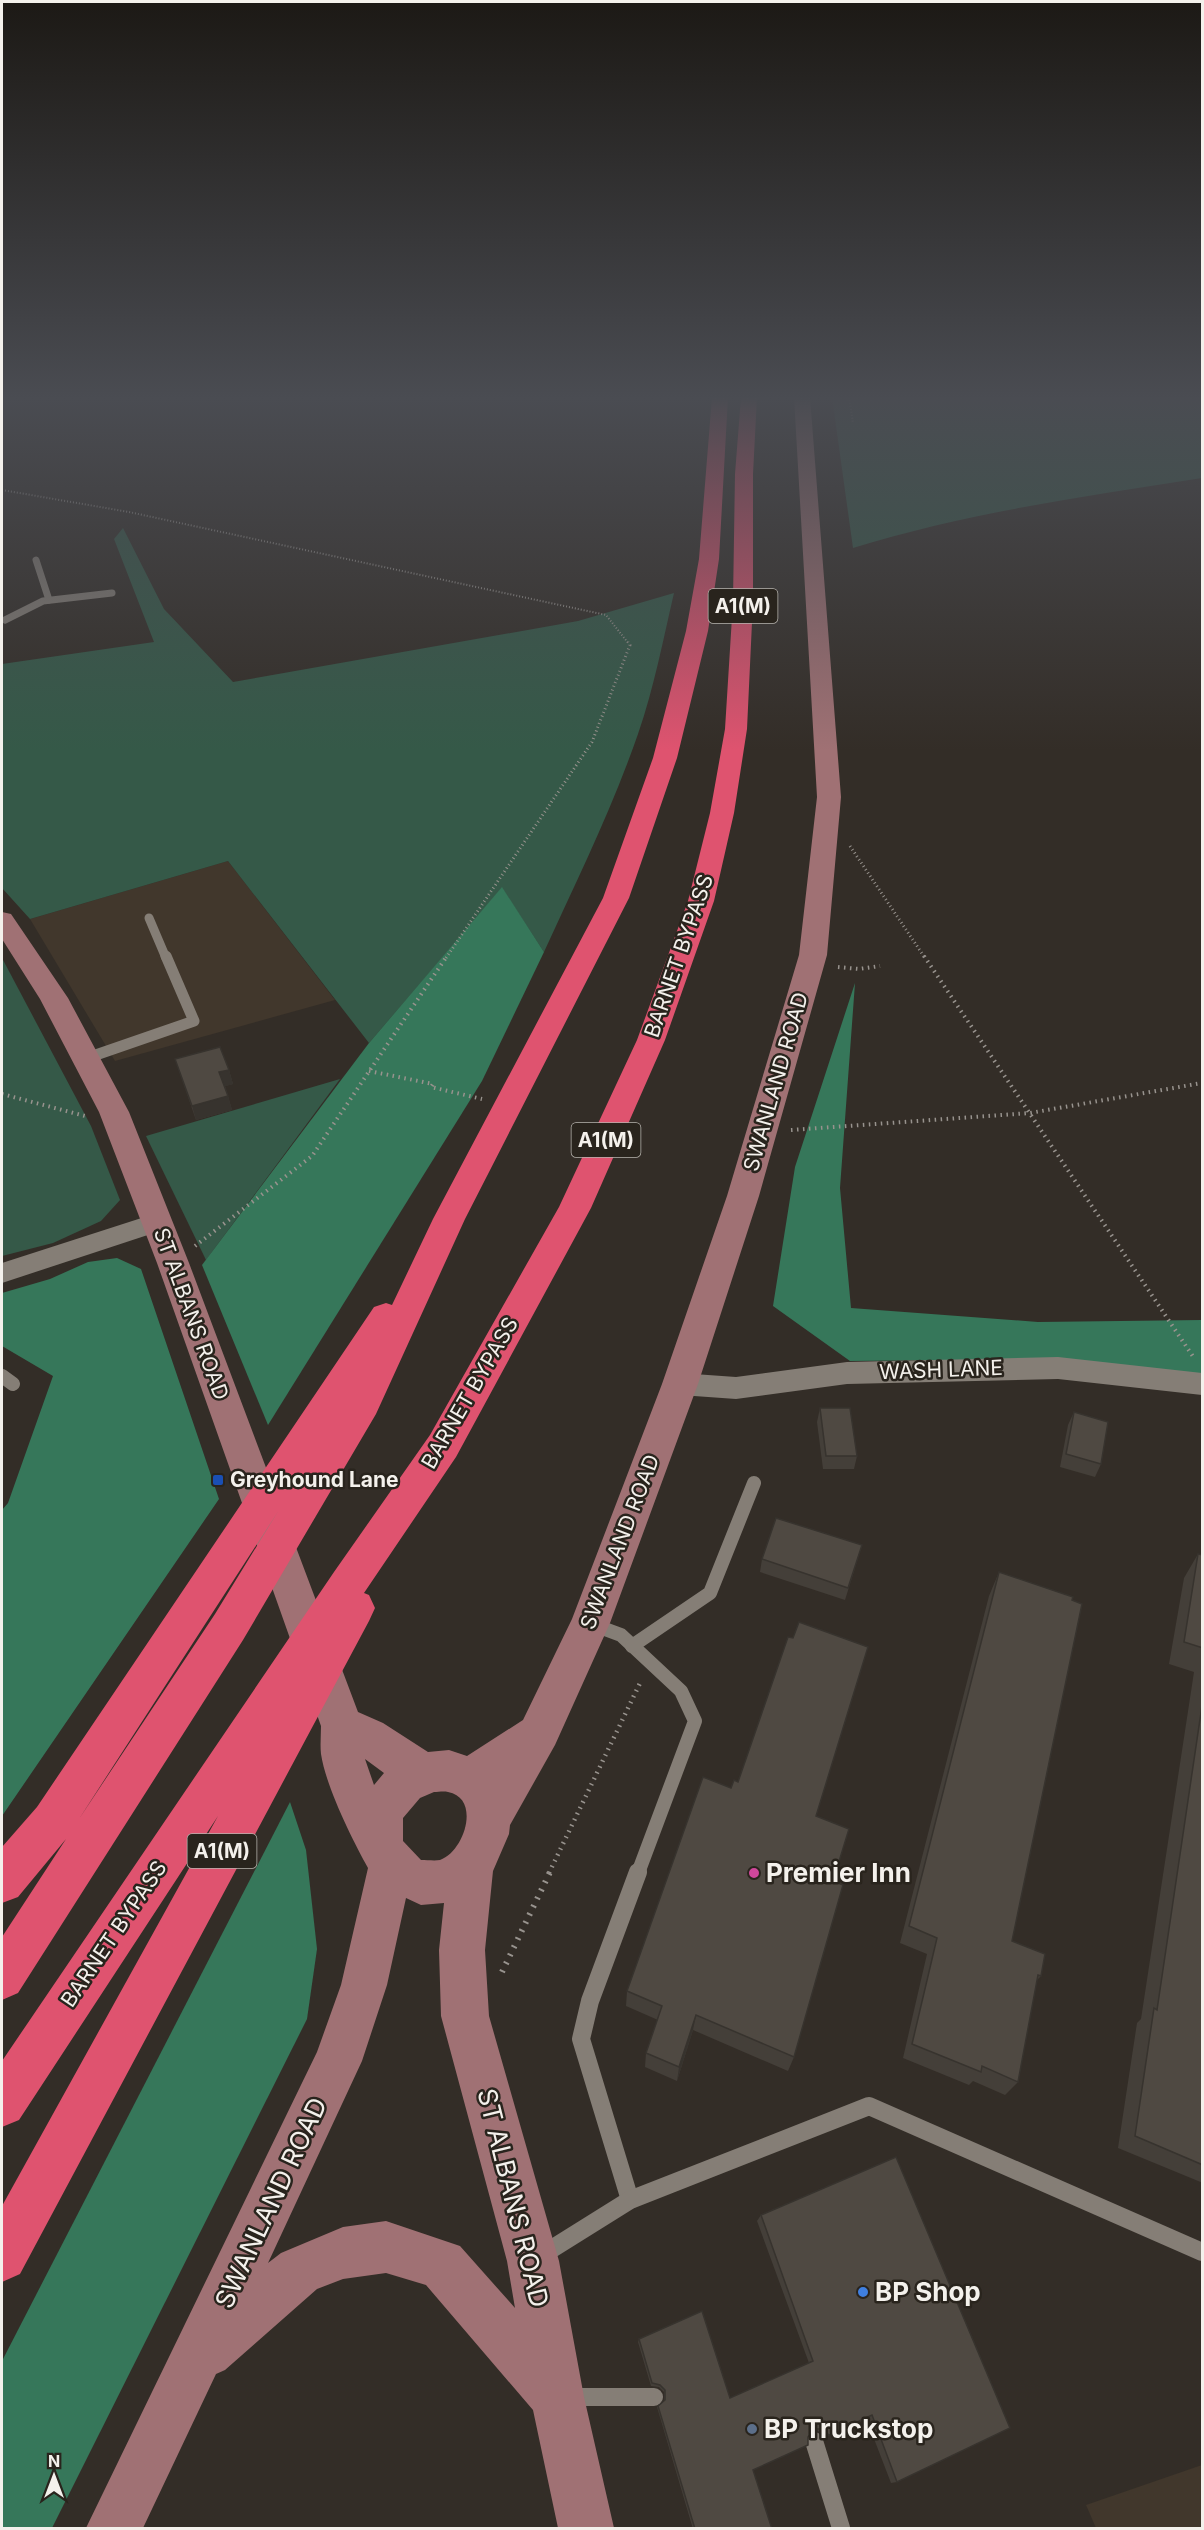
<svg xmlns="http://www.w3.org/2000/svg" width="1204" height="2530" font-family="Inter,sans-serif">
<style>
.built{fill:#41372c}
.green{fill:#355948}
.forest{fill:#36775a}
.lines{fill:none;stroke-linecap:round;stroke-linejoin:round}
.path-far4{stroke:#98938e;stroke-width:2;stroke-dasharray:1 2;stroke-linecap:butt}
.path-far3{stroke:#98938e;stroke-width:3;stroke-dasharray:1 3;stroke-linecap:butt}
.path-far2{stroke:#98938e;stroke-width:4;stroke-dasharray:1.5 4.5;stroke-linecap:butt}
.path-far1{stroke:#98938e;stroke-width:4.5;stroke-dasharray:1.5 5;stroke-linecap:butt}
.path{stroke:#98938e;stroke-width:6;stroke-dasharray:2 7;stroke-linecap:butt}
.lane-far4{stroke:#857e76;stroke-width:7}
.lane-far3{stroke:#857e76;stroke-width:9}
.lane-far2{stroke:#857e76;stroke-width:11}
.lane-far1{stroke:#857e76;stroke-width:14}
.lane{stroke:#857e76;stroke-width:18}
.street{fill:#857e76;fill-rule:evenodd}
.secondary{fill:#a07174;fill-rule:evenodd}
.highway{fill:#df536f;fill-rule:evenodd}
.wall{fill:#443f39}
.shaded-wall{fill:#37332e}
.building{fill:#4f4942;stroke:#37332e;stroke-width:1.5}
.transit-dot{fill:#1a4fb4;stroke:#29241d;stroke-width:2}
.hotel-dot{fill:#d1479c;stroke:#29241d;stroke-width:2}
.shop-dot{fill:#3f7fe0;stroke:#29241d;stroke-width:2}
.service-dot{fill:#5c6f8a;stroke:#29241d;stroke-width:2}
.labels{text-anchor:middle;stroke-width:5;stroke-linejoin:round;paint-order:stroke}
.shield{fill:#29241d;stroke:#b7b4ae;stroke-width:1.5}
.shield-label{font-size:20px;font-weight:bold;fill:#f4f1ec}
.street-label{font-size:21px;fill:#f4f1ec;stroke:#29241d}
.poi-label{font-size:21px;font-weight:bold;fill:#f4f1ec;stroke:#29241d;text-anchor:start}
.near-poi-label{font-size:26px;font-weight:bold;fill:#f4f1ec;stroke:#29241d;text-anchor:start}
.near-street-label{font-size:26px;fill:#f4f1ec;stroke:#29241d}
</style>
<rect width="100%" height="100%" fill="#332d27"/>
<g class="built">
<path d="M228 861 335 1000 115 1061 30 919Z"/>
<path d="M1202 2465V2528H1096L1086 2505Z"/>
</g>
<g class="green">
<path d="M832 397H1202V478C1086 496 966 513 853 548Z"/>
<path d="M123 528 164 609 233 682 578 621 674 593C663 640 654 688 638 734 612 809 577 880 544 952L502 888 369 1043 228 861 30 919 2 888V664L154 642 114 539Z"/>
<path d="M2 958 91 1126 120 1200 101 1221 53 1243 2 1256Z"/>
<path d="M340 1079 206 1260 146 1136Z"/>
</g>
<g class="forest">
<path d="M502 887 544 952 482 1081 268 1425 202 1265 369 1043Z"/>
<path d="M855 983 840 1188 851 1308 1038 1322 1202 1320V1378L1039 1359 850 1361 773 1306 795 1167Z"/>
<path d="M117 1258 141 1269 219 1499 2 1816V1510L8 1503 53 1376 2 1346V1293L50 1279 88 1262Z"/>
<path d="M290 1802 306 1850 317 1949 307 2019 52 2528H2V2361Z"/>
</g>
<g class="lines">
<g class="path-far4">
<path d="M849 397 853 423"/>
<path d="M2 490 129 512 606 615 629 644"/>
</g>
<g class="path-far3">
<path d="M850 846 925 958"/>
<path d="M446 958 592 742 630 645 628 642"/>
</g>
<g class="path-far2">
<path d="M924 956 1194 1358"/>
<path d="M838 967 859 969 880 966"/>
<path d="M369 1071 433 1084 431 1087 482 1099"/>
<path d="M2 1094 85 1116"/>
<path d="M791 1130 1030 1113 1202 1083"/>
<path d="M195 1246 312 1156 447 956"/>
</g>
<path class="path-far1" d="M549 1873 641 1681"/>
<path class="path" d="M502 1972 550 1872"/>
<g class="lane-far4">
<path d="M36 560 49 600"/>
<path d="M5 620 43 601 112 593"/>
</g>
<path class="lane-far3" d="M149 918 166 958"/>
<path class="lane-far2" d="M87 1058 194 1021 166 956"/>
<g class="lane-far1">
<path d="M2 1376 13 1384"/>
<path d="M594 1625 621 1635 681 1691 695 1721 638 1873"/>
<path d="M632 1646 710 1593 754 1483"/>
</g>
<g class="lane">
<path d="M630 2200 581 2039 590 2001 638 1872"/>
<path d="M542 2255 630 2200 869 2106 1202 2252"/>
<path d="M568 2397H654"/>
<path d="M814 2441 841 2528"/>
</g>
<g class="street">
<path d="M157 1213 166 1215 169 1222 166 1229 2 1283V1263Z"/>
<path d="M1058 1357 1202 1373V1395L1058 1379 847 1384 736 1399 680 1395 670 1392 666 1384 670 1376 680 1373 736 1377 847 1362Z"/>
</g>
<path class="secondary" d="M794 397H810L841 797 827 955 759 1196 698 1384 610 1623 555 1745 510 1825 509 1834 493 1871 485 1950 489 2016 559 2261 584 2397 614 2528H558L533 2410 426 2285 386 2273 343 2279 317 2289 225 2370 216 2374 143 2528H86L317 2052 341 1985 368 1868C352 1839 326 1787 321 1754 320 1745 321 1735 321 1726L157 1263 99 1112 40 999 2 939V912L11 914 68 998 129 1112 189 1263 358 1712 383 1723 428 1752 449 1750 467 1756 523 1720 572 1619 662 1384 727 1196 799 955 817 797ZM365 1759 384 1773 374 1785ZM434 1792C438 1792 444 1791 448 1792 481 1798 465 1851 440 1860 435 1861 427 1860 421 1860L403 1841V1818L420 1798ZM406 1898 421 1905 444 1903 439 1950 441 2016 507 2261 515 2308 460 2246 386 2221 343 2227 281 2253 268 2263 362 2061 387 1985Z"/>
<g class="highway">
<path d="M712 397H728L719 559 708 631 677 758 629 898 465 1219 376 1414 243 1640 18 1993 2 2000V1937L66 1839 18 1897 2 1903V1847L37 1807 374 1307 386 1303 392 1305 433 1219 603 898 653 758 686 631 699 559ZM279 1510 215 1614 79 1819Z"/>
<path d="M741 397H757L753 474V601L747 729 734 813 714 901 665 1040 591 1208 456 1457 364 1593 369 1595 375 1608 369 1621 20 2274 2 2282V2206L218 1816 19 2120 2 2127V2061L334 1572 430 1435 559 1207 637 1040 688 901 710 813 725 729 733 601 735 474Z"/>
</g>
</g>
<g class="wall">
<path d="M175 1059 229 1070 233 1084 225 1086 232 1110 196 1120Z"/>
<path d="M820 1408 857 1456 854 1469H823L817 1422Z"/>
<path d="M1074 1412 1101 1464 1095 1477 1060 1467 1068 1425Z"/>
<path d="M1198 1554 1203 1555V2183L1118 2148 1137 2023 1141 2019 1194 1672 1169 1664 1184 1578Z"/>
<path d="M858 1558 845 1600 760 1572 762 1559Z"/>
<path d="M999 1572 1012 1941 1041 1976 1037 1980 1018 2082 1005 2095 973 2081 969 2085 903 2058 927 1954 900 1943 989 1596Z"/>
<path d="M793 1638 816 1816 833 1881 794 2057 788 2071 693 2030 677 2081 645 2067 646 2053 658 2020 626 2006 627 1991 731 1788 738 1782Z"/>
<path d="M896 2157 897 2482 891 2483 866 2418 829 2435 824 2436 817 2430H814L753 2470 772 2529H693L657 2407 664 2401V2392L659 2387 651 2386 638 2342 639 2339 730 2398 809 2363 757 2221 761 2215Z"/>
</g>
<g class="shaded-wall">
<path d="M229 1070 233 1084 223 1087 219 1072Z"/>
<path d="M228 1096 232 1110 196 1120 192 1106Z"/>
<path d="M696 2015 693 2030 677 2081 679 2067Z"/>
</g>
<g class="building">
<path d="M220 1047 229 1070 219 1072 228 1096 192 1106 175 1059Z"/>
<path d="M820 1408H850L857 1456H826Z"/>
<path d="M1074 1412 1108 1422 1101 1464 1066 1454Z"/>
<path d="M776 1518 862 1545 848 1588 762 1559Z"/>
<path d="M1198 1554 1203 1555V1648L1184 1642Z"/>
<path d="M999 1572 1073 1597 1072 1600 1082 1604 1012 1941 1045 1954 1041 1976 1038 1975 1018 2082 982 2066 981 2072 912 2044 937 1938 909 1926Z"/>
<path d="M799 1622 868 1647 816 1816 849 1829 833 1881 843 1885 794 2057 696 2015 679 2067 646 2053 662 2006 627 1991 703 1777 731 1788 734 1780 738 1782 788 1637 793 1638Z"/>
<path d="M1203 1699V2165L1135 2136 1154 2008 1157 2010Z"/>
<path d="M896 2157 1010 2428 897 2482 872 2415 829 2435 822 2429H815L808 2437V2445L753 2470 772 2529H695L658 2406 665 2400V2390L660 2385 652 2383 639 2339 702 2311 730 2398 813 2361 761 2215Z"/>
</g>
<linearGradient id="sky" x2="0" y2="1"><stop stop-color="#1c1915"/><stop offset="0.53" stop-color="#4a4c52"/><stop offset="1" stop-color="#4a4c52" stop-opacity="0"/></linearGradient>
<rect width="1204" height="751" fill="url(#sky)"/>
<rect class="transit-dot" x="212" y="1474" width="12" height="12" rx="3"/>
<circle class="hotel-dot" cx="754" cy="1873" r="6"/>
<circle class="shop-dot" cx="863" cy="2292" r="6"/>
<circle class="service-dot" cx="752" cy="2429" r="6"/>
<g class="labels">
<g class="shield">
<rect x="708.5" y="589" width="69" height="34" rx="4.5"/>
<rect x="571.5" y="1123" width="69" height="34" rx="4.5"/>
<rect x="187.5" y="1834" width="69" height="34" rx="4.5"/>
</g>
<g class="shield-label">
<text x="743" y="613">A1(M)</text>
<text x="606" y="1147">A1(M)</text>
<text x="222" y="1858">A1(M)</text>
</g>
<g class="street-label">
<text transform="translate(679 956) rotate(-71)" y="7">BARNET BYPASS</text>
<text transform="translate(776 1082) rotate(-74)" y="7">SWANLAND ROAD</text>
<text transform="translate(191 1314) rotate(70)" y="7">ST ALBANS ROAD</text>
<text transform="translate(941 1370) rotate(-2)" y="7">WASH LANE</text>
<text transform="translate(470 1393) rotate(-60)" y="7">BARNET BYPASS</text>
<text transform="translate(620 1542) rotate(-69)" y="7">SWANLAND ROAD</text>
<text transform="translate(114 1934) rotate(-56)" y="7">BARNET BYPASS</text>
</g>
<g class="poi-label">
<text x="230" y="1487">Greyhound Lane</text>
</g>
<g class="near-poi-label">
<text x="766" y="1882">Premier Inn</text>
<text x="875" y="2301">BP Shop</text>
<text x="764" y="2438">BP Truckstop</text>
</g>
<g class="near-street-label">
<text transform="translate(513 2198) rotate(76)" y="9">ST ALBANS ROAD</text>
<text transform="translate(271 2203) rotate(-65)" y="9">SWANLAND ROAD</text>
</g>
</g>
<rect width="1204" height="2530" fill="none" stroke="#f4f1ec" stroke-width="6"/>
<g transform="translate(54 2476)" stroke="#29241d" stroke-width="4.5" paint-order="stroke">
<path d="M0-4.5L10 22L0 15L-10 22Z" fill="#f4f1ec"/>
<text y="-9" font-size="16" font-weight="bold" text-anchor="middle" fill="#f4f1ec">N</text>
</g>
</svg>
